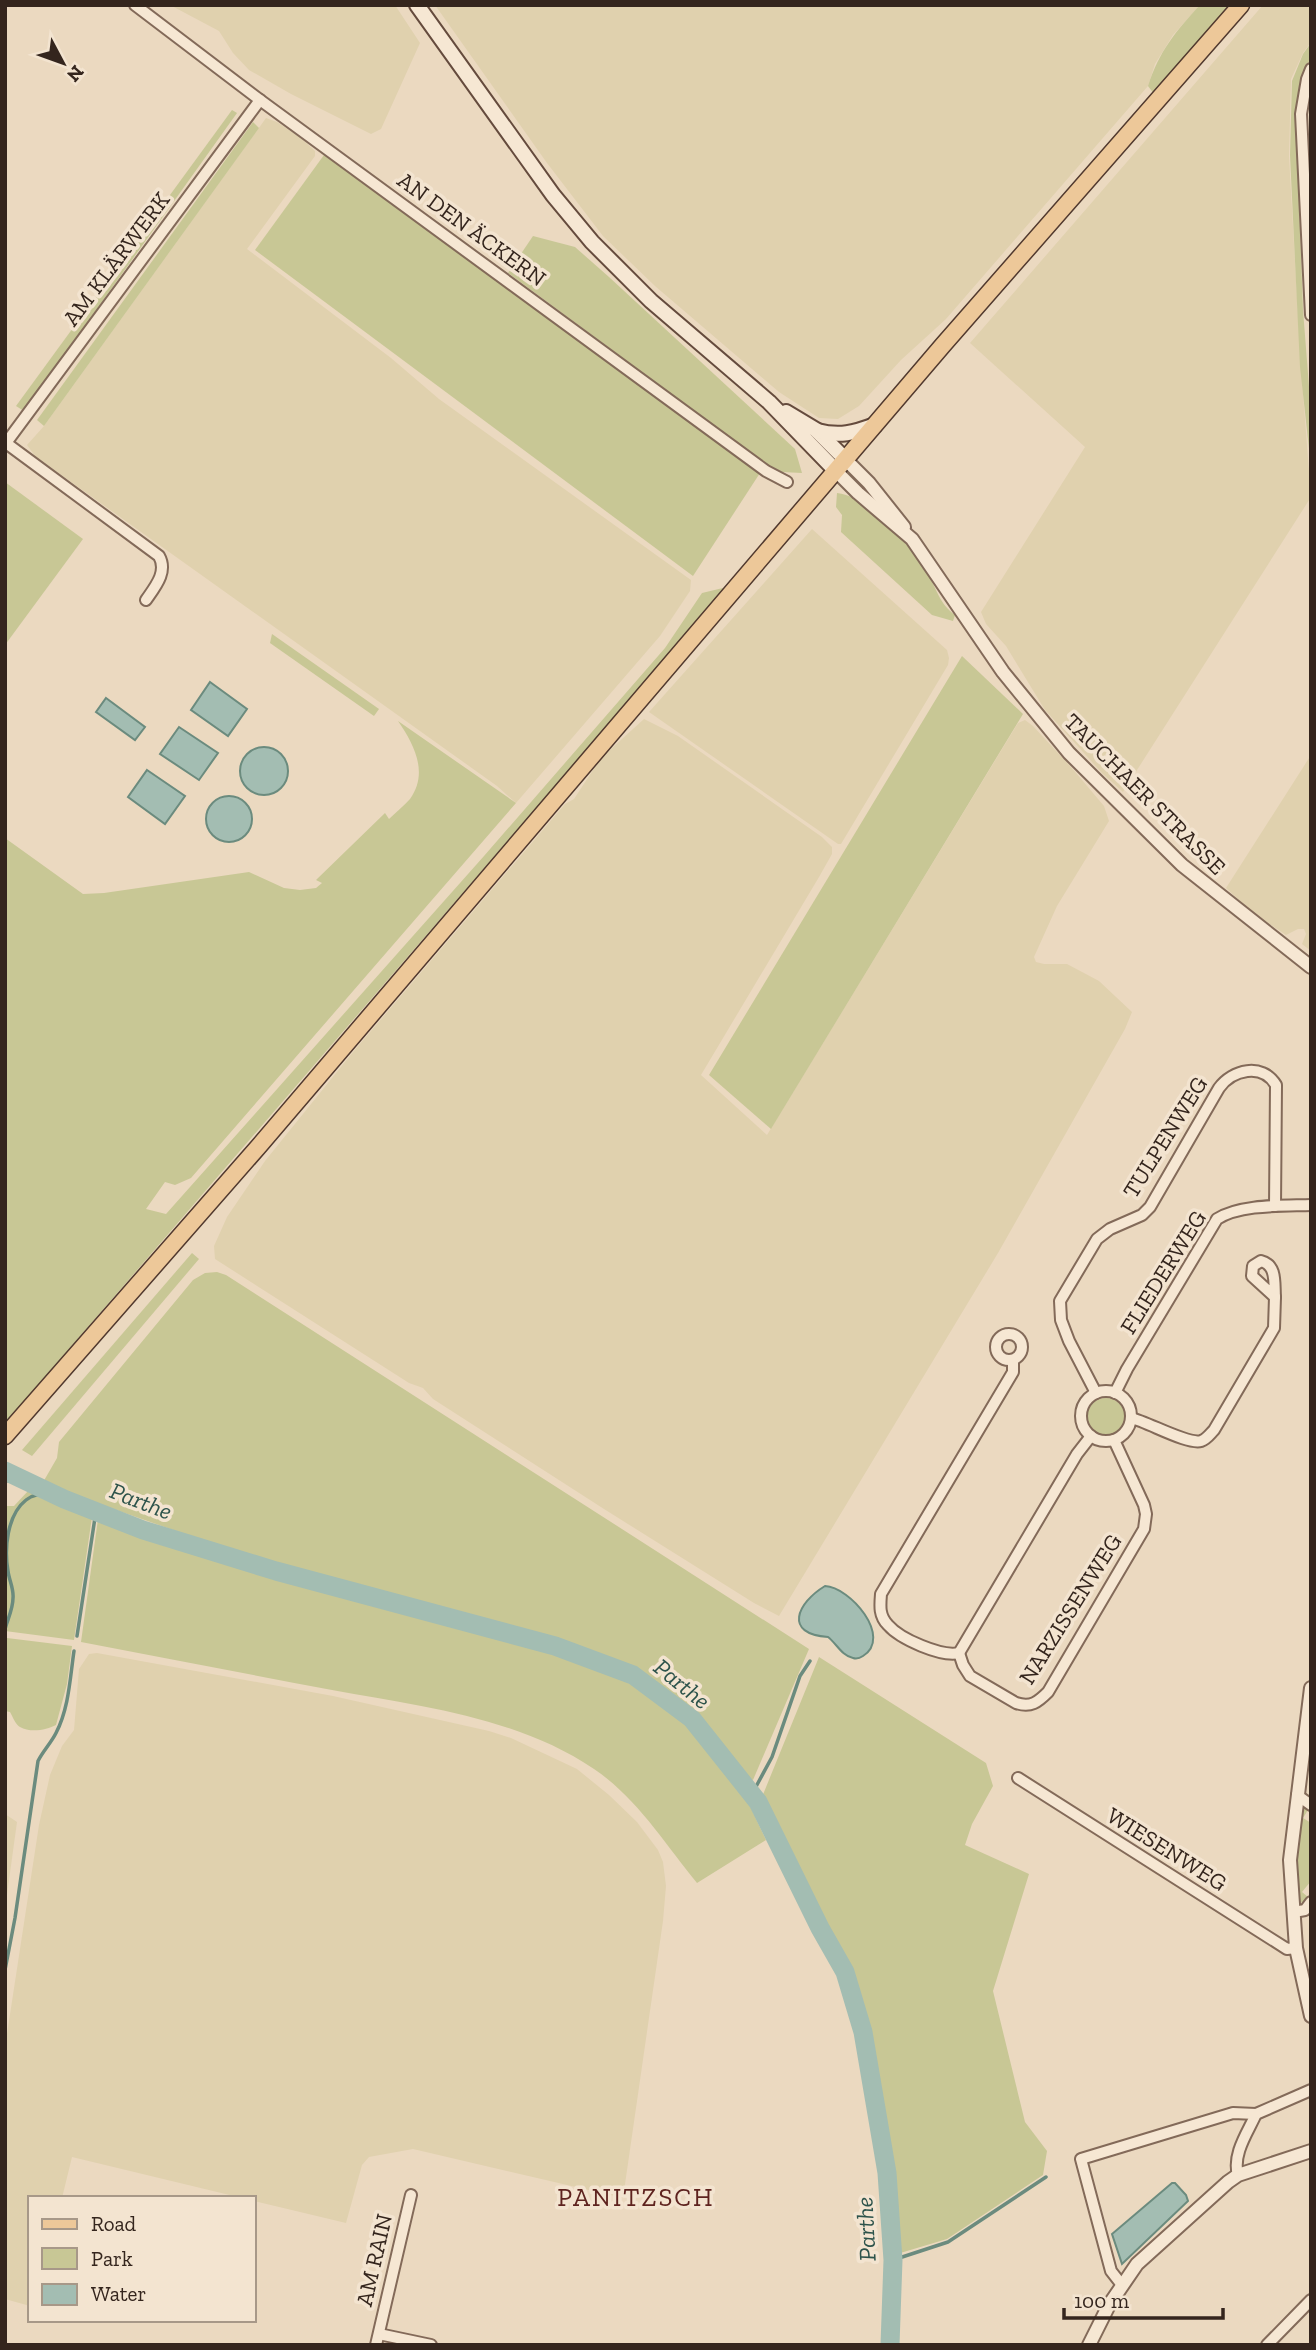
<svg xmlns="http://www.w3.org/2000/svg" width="1316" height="2350" font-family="'Zilla Slab',serif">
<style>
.farmland{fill:#e0d1ae}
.green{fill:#c8c795}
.water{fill:#a3bdb2;stroke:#6b8b7e;stroke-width:2}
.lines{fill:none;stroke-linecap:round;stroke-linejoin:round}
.stream{stroke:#6b8b7e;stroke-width:3.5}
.river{stroke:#a3bdb2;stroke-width:19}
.minor-casing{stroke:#836a59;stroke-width:14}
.tertiary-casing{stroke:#836a59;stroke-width:16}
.secondary-casing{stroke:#654b3d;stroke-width:18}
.primary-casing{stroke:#51392e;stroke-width:19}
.minor{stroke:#f6e7d3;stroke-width:10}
.tertiary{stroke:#f6e7d3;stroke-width:12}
.secondary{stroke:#f6e7d3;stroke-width:14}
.primary{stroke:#edc899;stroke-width:16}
.labels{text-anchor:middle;stroke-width:7;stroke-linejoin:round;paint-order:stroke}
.street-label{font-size:23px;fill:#34251d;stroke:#f3e4d0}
.water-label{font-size:24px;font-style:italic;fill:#2d534b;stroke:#f3e4d0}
.quarter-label{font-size:26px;letter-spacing:2px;fill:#5e231f;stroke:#f3e4d0}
</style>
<rect width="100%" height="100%" fill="#ebd9c0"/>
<g class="farmland">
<path d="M170 5H395L420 43 381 129 371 134 291 94 249 70 233 53 219 31Z"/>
<path d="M435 5H1200L1173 35 1155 64 1148 86 946 319 901 360 859 406 838 419 819 418 779 392 655 286 603 236 547 163Z"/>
<path d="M1263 5H1311V42L1303 53 1291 79 1289 156 1301 368 1311 497 1123 792 1102 773 1045 710 1006 646 986 624 981 612 1085 447 970 343Z"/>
<path d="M266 118 277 122 301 138 315 151V156L247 249 391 358 439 399 691 580 690 591 660 636 516 803 497 786 36 457 27 445 44 426Z"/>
<path d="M812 529 947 650 949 658 948 665 841 844H838L649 712Z"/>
<path d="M644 719 678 736 822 837 832 847V854L819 877 701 1075 767 1135 1018 723 1025 720 1033 726 1071 767 1104 806 1109 821 1057 906 1034 957 1036 962 1044 964H1067L1099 981 1132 1012 1125 1029 998 1253 779 1616 754 1603 604 1509 433 1399 423 1388 409 1383 215 1259 214 1246 227 1217 265 1161 353 1052 565 804 574 799 601 758Z"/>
<path d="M1311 755V951L1302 944 1306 934 1304 929H1298L1286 935 1253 913 1226 888Z"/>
<path d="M97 1653 333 1696 489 1731 511 1738 577 1769 609 1795 637 1822 658 1850 663 1862 666 1886 663 1921 623 2198 413 2149 369 2157 362 2165 346 2223 254 2201V2198H242L72 2157 62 2198H30V2306L5 2299V2047L39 1825 50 1775 62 1746 74 1730 79 1669 89 1654Z"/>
<path d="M5 1814 17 1822 5 1909Z"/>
</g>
<g class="green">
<path d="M1200 5H1237L1154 94 1148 86C1159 51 1176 31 1200 5Z"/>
<path d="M1311 43V58L1303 72 1296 116 1303 310 1311 412V467L1300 367 1290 155 1292 81 1303 54Z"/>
<path d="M232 110 237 113 24 411 16 406Z"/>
<path d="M253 122 259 128 44 426 37 420Z"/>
<path d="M324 155 760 473 693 576 255 250Z"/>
<path d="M533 236 575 247 609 277 795 449 802 473 782 472 765 463 508 273Z"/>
<path d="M5 482 83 539 5 645Z"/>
<path d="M837 493C872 497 911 547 928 575 938 591 939 603 955 615L953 621 932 615 841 532 842 515 836 507Z"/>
<path d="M727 587 5 1423V838L83 894 104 893 249 872 284 888 300 890 316 888 322 883 316 880 385 813 389 819C396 812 404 806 410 799 429 773 414 744 398 721L516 803 191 1178 175 1185 165 1182 146 1209 166 1214 484 856 665 648 702 593Z"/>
<path d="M272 634 379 709 374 716 270 643Z"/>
<path d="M962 656 1023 714 771 1129 709 1075Z"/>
<path d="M192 1253 199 1259 32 1456 22 1450Z"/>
<path d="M217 1272 226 1275 809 1649 753 1780 746 1777 731 1755 700 1723 672 1698 626 1665 563 1643 293 1572 42 1484 57 1458 59 1442 193 1280 205 1273Z"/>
<circle cx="1106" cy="1417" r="19"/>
<path d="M29 1490 92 1517 74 1640 5 1631V1506H14Z"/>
<path d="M98 1519 155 1539 574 1659 629 1679 691 1728 729 1771 749 1804 766 1840 697 1883C665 1844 637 1798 594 1769 517 1717 420 1706 332 1690 248 1674 164 1658 81 1642Z"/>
<path d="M7 1638 72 1646 67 1684 56 1725C47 1730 30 1733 20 1727 15 1724 13 1717 10 1712L5 1711Z"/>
<path d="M819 1657 986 1763 993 1786 972 1824 965 1845 1029 1874 993 1991 1025 2122 1047 2151 1043 2175 947 2239 897 2254 892 2160 869 2037 849 1969 762 1797Z"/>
<path d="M1304 1807 1308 1810 1303 1818 1311 1823V1881L1302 1892 1308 1897 1306 1901 1299 1903 1296 1861Z"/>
</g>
<g class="water">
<path d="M210 682 247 709 228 736 191 710Z"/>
<path d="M106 698 145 727 135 740 96 712Z"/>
<path d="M179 727 218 753 199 780 160 754Z"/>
<circle cx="264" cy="771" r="24"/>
<path d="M147 770 185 796 165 824 128 797Z"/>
<circle cx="229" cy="819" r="23"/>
<path d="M825 1586C850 1587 893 1637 863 1656 860 1658 856 1659 853 1658 842 1656 836 1643 828 1637 783 1634 797 1603 825 1586Z"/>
<path d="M1172 2183H1175L1186 2195 1188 2201 1122 2264 1112 2234Z"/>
</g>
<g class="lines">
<g class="stream">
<path d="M5 1481 22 1479"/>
<path d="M5 1629C8 1618 13 1609 13 1598 14 1589 9 1580 8 1571 4 1549 7 1515 26 1500 33 1494 43 1494 52 1493"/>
<path d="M77 1636 96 1511"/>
<path d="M752 1794 772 1757 800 1676 810 1661"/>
<path d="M5 1970 15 1918 38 1761C43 1751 51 1743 56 1733 69 1708 70 1678 74 1651"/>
<path d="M893 2260 948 2242 1046 2177"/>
</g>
<path class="river" d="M5 1471 64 1499 143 1530 276 1571 555 1646 633 1675 692 1719 758 1802 820 1928 845 1972 863 2032 887 2173 893 2260 890 2345"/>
<defs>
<g id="minor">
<path d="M135 5 260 100 766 471 787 482"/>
<path d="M1311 69 1307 79 1301 114 1311 315"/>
<path d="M146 600C155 587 168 572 159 556L6 443 260 100"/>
<path d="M1261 1261C1277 1265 1274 1283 1275 1297L1252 1276 1253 1266Z"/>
<circle cx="1009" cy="1347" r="13"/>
<circle cx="1106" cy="1416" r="25"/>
<path d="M1096 1393 1069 1341 1061 1320 1060 1301 1097 1239 1110 1229 1142 1215 1150 1207 1219 1088C1232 1070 1262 1062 1276 1085L1275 1206"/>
<path d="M1115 1393 1127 1369 1217 1219C1240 1204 1283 1206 1311 1205"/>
<path d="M1131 1418C1148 1422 1188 1445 1201 1441 1207 1439 1210 1434 1214 1430L1274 1328 1275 1297"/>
<path d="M959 1653 963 1665 970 1676 1016 1703C1031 1708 1038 1702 1048 1692L1144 1529 1146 1514 1144 1505 1114 1440"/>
<path d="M959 1653C941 1657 900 1639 888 1625 879 1616 880 1606 881 1594L1013 1372V1360"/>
<path d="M959 1653 1077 1454 1091 1436"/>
<path d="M1018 1778 1287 1949 1296 1948"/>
<path d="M1297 1795 1311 1805"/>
<path d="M1294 1912 1305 1910 1311 1902"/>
<path d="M1238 2175C1232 2154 1248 2132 1256 2114L1311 2090"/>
<path d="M1122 2285 1111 2271 1081 2159 1233 2113 1256 2114"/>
<path d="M379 2334 431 2345"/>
<path d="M376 2345 411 2195"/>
<path d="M1267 2345 1311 2300"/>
</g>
<g id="tertiary">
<path d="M846 460 869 483 904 527"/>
<path d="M836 471 858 493 912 539 1003 672 1069 753 1182 865 1311 967"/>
<path d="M1311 1688 1290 1860 1296 1948 1311 2016"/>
<path d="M1089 2345 1109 2305 1137 2264 1228 2182 1238 2175 1311 2151"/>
</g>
<g id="secondary">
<path d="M417 5 553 195 592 242 651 301 769 402 836 471"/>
<path d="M786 412 816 430 846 460"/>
<path d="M817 431C840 437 854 433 875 425"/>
</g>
<path id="primary" d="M5 1436 259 1146 943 345 1241 5"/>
</defs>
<use href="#minor" class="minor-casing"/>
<use href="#tertiary" class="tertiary-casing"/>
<use href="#secondary" class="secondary-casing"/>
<use href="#primary" class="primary-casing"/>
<use href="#minor" class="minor"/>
<use href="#tertiary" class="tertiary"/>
<use href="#secondary" class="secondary"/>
<use href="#primary" class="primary"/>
</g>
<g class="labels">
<g class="street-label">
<text transform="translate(472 229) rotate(36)" y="8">AN DEN ÄCKERN</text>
<text transform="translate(116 259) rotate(-53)" y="8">AM KLÄRWERK</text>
<text transform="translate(1145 794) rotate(45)" y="8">TAUCHAER STRASSE</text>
<text transform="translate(1165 1137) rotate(-58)" y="8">TULPENWEG</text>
<text transform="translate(1163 1272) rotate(-58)" y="8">FLIEDERWEG</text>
<text transform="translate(1070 1609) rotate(-58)" y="8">NARZISSENWEG</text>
<text transform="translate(1167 1849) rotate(32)" y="8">WIESENWEG</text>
<text transform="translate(374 2260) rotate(-77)" y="8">AM RAIN</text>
</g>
<g class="water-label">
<text transform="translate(141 1501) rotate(21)" y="8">Parthe</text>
<text transform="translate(682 1684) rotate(39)" y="8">Parthe</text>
<text transform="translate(866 2229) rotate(-93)" y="8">Parthe</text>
</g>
<g class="quarter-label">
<text x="636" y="2206">PANITZSCH</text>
</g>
</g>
<rect width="1316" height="2350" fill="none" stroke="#34251d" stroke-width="14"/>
<rect x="28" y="2196" width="228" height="126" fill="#f3e4d0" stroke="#a79888" stroke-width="2"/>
<rect x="42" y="2219" width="35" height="10" fill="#edc899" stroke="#a79888" stroke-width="2"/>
<text x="91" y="2231" font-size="21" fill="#34251d">Road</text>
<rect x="42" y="2248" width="35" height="21" fill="#c8c795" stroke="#a79888" stroke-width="2"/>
<text x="91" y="2266" font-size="21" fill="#34251d">Park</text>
<rect x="42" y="2284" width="35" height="21" fill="#a3bdb2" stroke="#a79888" stroke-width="2"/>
<text x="91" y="2301" font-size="21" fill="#34251d">Water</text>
<g transform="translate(63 63) rotate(131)" stroke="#f3e4d0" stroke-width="5" paint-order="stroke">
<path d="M0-5L12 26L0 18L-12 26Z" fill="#34251d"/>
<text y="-10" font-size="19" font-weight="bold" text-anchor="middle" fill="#34251d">N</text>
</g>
<path d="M1064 2308v10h159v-10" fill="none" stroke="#34251d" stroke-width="3.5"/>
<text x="1074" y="2308" font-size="21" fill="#34251d" stroke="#f3e4d0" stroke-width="5" paint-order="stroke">100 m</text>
</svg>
